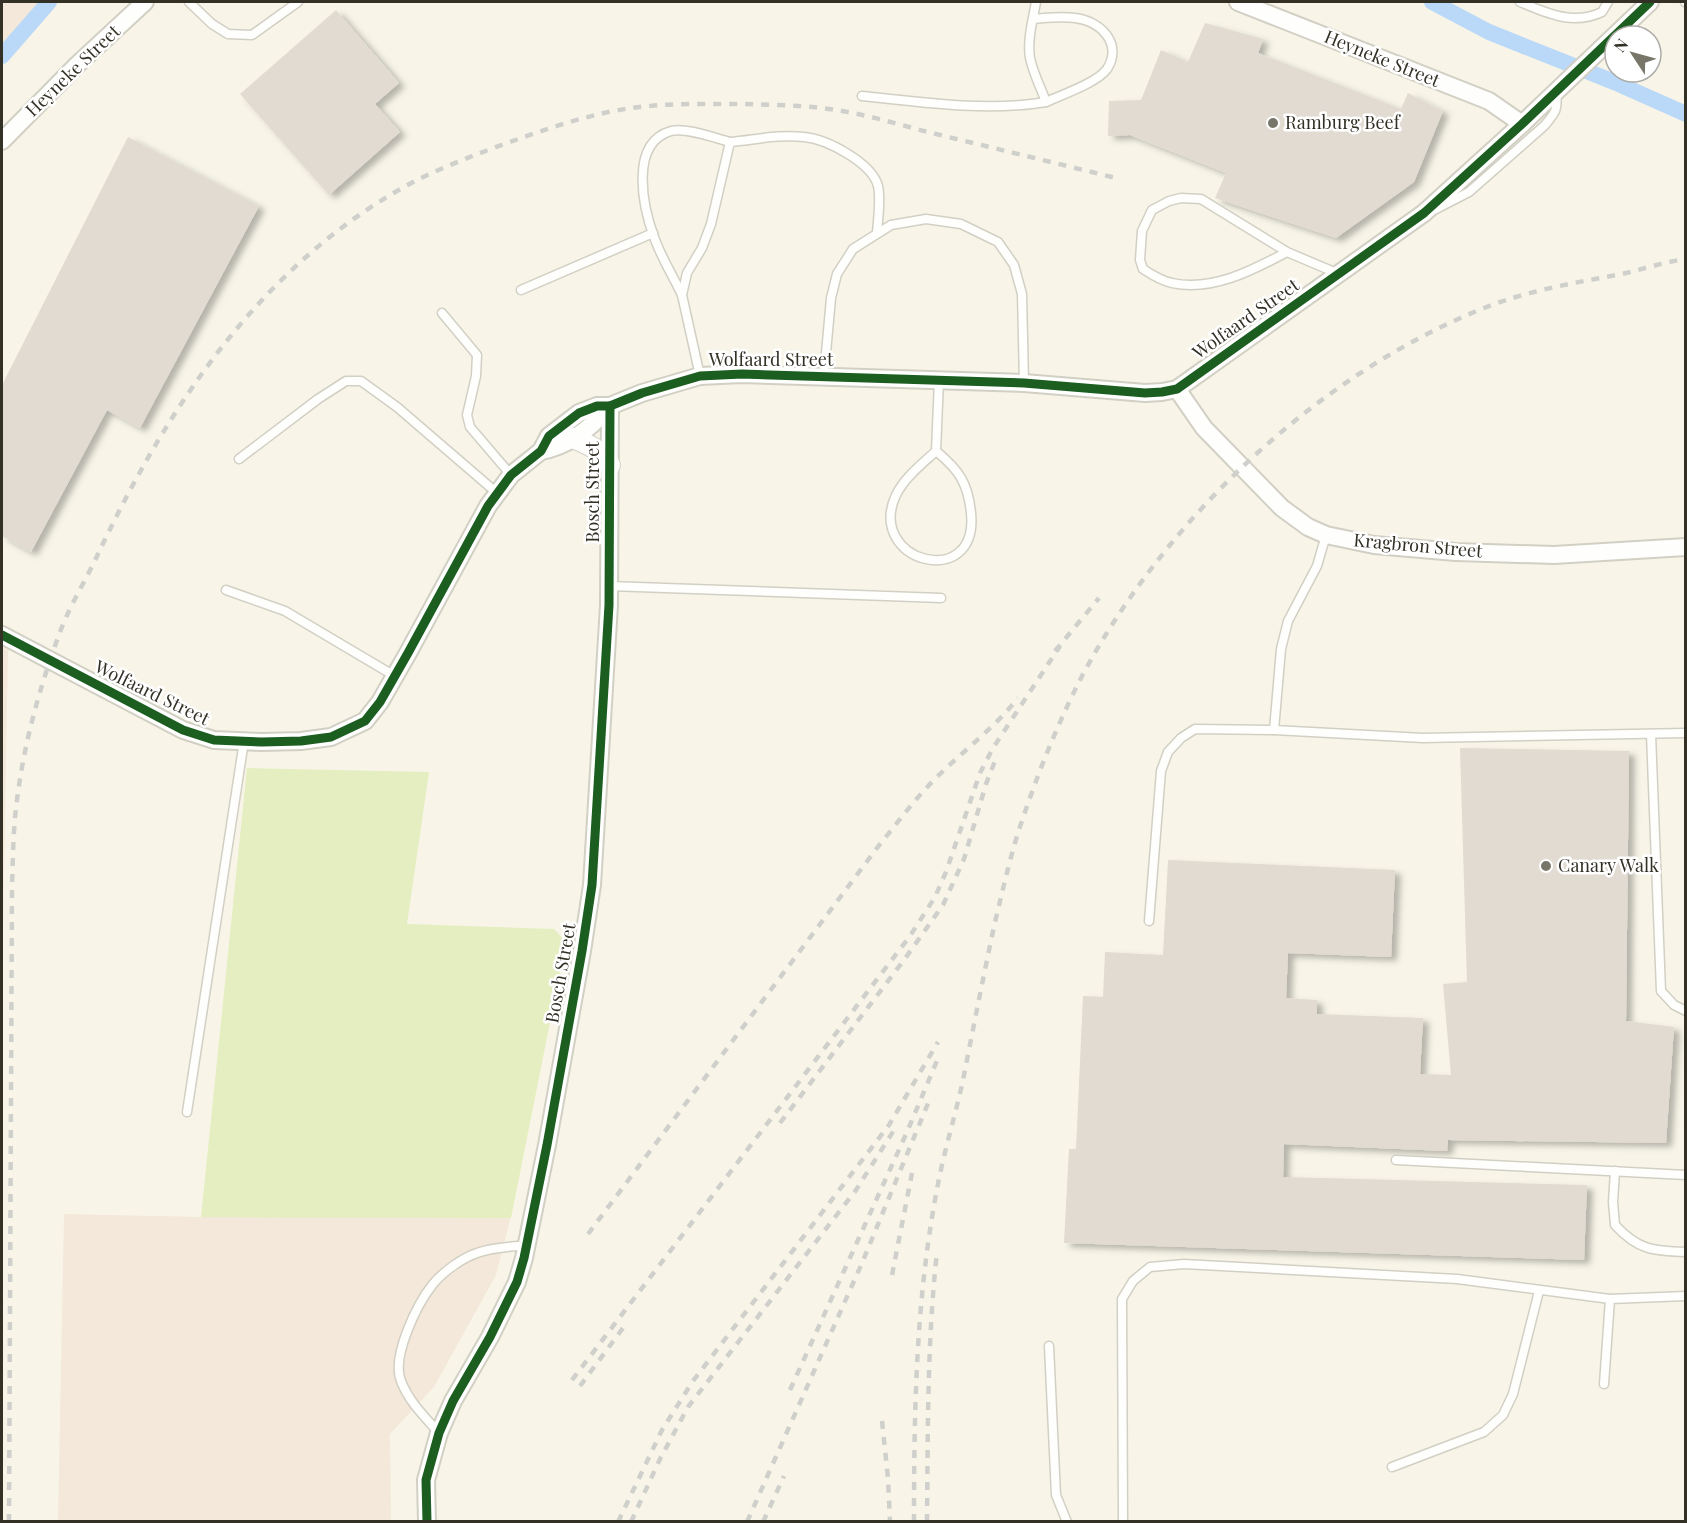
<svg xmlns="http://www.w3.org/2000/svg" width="1687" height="1523" font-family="'Playfair Display',serif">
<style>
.industrial{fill:#f3e8d9}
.green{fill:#e4eec0}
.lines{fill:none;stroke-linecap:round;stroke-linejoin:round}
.canal{stroke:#bad8f7;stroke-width:16}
.building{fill:#e2dbd2;filter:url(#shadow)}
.service-casing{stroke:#d2cfc4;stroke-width:11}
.minor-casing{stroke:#d2cfc4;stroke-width:20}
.tertiary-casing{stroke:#d2cfc4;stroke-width:22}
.service{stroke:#fefefc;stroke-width:8}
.minor{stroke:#fefefc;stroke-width:16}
.tertiary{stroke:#fefefc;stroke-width:20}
.rail{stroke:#cfcfcb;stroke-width:4.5;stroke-dasharray:8 8;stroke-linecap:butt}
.cycleway-casing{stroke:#fff;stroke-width:13}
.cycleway{stroke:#1b5e20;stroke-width:9}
.poi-dot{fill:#787569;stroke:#fff;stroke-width:2}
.labels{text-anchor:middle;stroke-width:5;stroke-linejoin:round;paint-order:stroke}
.street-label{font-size:18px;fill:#333025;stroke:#fff}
.poi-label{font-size:18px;fill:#333025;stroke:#fff;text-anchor:start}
</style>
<defs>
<filter id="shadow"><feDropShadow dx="6" dy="4" stdDeviation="3" flood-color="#0004"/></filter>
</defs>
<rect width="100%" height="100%" fill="#f8f5e8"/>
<g class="industrial">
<path d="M2 2H46L2 46Z"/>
<path d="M2 647 8 650 2 989Z"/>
<path d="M64 1214 201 1217 511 1216 496 1275 434 1387 390 1434 391 1521 58 1522Z"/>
</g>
<path class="green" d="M247 768 429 772 407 924 554 929 566 942 511 1218 201 1217Z"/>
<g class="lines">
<g class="canal">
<path d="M1432 2 1489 32 1614 82 1686 114"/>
<path d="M2 56 49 2"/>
</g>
</g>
<g class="building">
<path d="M336 10 399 83 375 104 400 132 329 195 240 94Z"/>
<path d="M1205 23 1263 39 1258 53 1401 109 1408 93 1443 111 1414 182 1336 238 1215 198 1226 173 1130 135 1108 136 1109 101 1141 100 1161 50 1188 62Z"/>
<path d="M128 137 259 206 140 428 107 410 31 552 2 536V385Z"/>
<path d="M1460 748 1629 751 1626 1021 1674 1027 1666 1143 1448 1140 1447 1151 1284 1144 1283 1177 1587 1185 1584 1260 1064 1243 1069 1149H1076L1083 996 1103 997 1105 952 1163 955 1168 860 1395 870 1391 957 1288 953 1286 998 1317 1000V1014L1423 1018 1420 1074 1451 1075 1443 984 1467 982Z"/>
</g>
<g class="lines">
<defs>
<g id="service">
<path d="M189 2 212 24 228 34 252 35 298 2"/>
<path d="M1520 2C1547 13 1573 26 1602 12L1608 2"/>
<path d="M1685 2H1686"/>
<path d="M1033 19C1047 18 1062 16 1075 18 1101 21 1123 44 1107 69 1097 83 1061 95 1046 102 1041 88 1033 73 1030 58 1027 40 1033 19 1036 2"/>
<path d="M862 96C922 102 986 112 1046 102"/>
<path d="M1436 209 1469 192 1544 126C1556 112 1558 110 1556 92"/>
<path d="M1287 252C1253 270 1212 292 1172 283 1162 281 1152 275 1143 269L1140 260 1142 231 1152 210 1169 201 1181 198 1201 199 1287 252 1339 274"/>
<path d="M521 290 653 233"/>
<path d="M682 295C673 276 661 257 654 237 643 207 629 143 671 131 685 127 715 138 730 142"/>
<path d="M442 313 477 355 476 376 467 415 470 427 511 475"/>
<path d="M824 375 831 298 837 274 853 249 891 225 926 219 961 224 998 242 1014 265 1022 294 1024 383"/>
<path d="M700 376 682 295 687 273 702 248 711 224 730 142C754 140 779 134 804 137 827 139 872 163 878 186 881 200 878 218 877 233"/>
<path d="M936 451C959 470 968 483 971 513 979 592 865 562 896 495 905 477 922 464 936 451L939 380"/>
<path d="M239 459 318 399 346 381H361L397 407 497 493"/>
<path d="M1326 535 1317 566 1288 621 1281 649 1274 730 1423 738 1686 733"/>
<path d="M609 586 941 598"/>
<path d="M226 590 285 611 393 675"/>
<path d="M1651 734 1661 991 1674 1005 1686 1011"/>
<path d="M1149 921 1161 771 1168 752 1181 738 1195 729 1274 730"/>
<path d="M187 1112 244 741"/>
<path d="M1396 1160 1686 1175"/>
<path d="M1615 1171 1613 1202 1615 1225C1638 1250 1653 1251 1686 1252"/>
<path d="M1049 1346 1056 1495 1067 1522"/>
<path d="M1604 1384 1610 1299 1686 1296"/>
<path d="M439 1433C425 1417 409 1402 401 1381 391 1357 417 1304 433 1284 443 1272 462 1258 477 1253 492 1247 511 1247 527 1245"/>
<path d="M1392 1467 1484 1432 1503 1415 1513 1394 1539 1291"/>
<path d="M1123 1522 1122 1299 1133 1281 1150 1267 1184 1264 1457 1279 1610 1299"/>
</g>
<g id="minor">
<path d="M1238 2 1489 101 1522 124"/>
<path d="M2 141 78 64 145 2"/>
<path d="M1177 389 1204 428 1282 508 1308 527 1326 535 1374 545 1456 552 1554 555 1686 547"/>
<path d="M541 451C569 446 592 427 610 406"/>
<path d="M2 635 183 730 214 740 262 742 301 741 331 737 365 721 380 702 408 653 488 506 511 475 541 451 549 436 579 413 597 406H610L642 393 700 376 742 374 1024 383 1145 393 1162 392 1177 389 1424 213 1522 124 1650 2"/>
<path d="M427 1522 426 1480 439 1433 453 1401 490 1337 517 1282 524 1258 547 1145 582 951 592 885 609 605 610 406"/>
</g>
<path id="tertiary" d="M573 438C590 445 601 450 610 465"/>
</defs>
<use href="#service" class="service-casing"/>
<use href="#minor" class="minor-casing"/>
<use href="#tertiary" class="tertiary-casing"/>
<use href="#service" class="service"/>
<use href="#minor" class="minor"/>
<use href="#tertiary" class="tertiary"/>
<g class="rail">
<path d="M1055 651 1099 598"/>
<path d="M780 1123 904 960 943 905 964 859 986 784 995 761"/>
<path d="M588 1234 877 848C898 822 917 796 941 773 967 748 996 726 1018 698"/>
<path d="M892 1275 913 1168"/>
<path d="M572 1380 910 936 935 897 946 872 980 773 993 748 1060 646"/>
<path d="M580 1386 623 1328"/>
<path d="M790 1390 907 1132 939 1056"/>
<path d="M882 1421 888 1478 890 1522"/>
<path d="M9 1522 12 887C13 858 13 829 17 800 24 743 40 686 60 632 70 605 86 580 98 554 169 404 264 261 415 181 445 166 477 154 510 142 549 128 590 114 631 108 667 103 705 104 742 104 773 105 805 105 836 110 870 115 903 126 936 134 998 149 1059 164 1120 179"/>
<path d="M618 1522 662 1430 693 1381 889 1125 938 1042"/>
<path d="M631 1522 660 1459 688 1407 856 1190 896 1127"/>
<path d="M747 1522 862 1263 929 1101"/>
<path d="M763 1522 784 1476"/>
<path d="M914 1522C914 1407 916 1292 939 1179 946 1144 957 1110 964 1075 974 1024 984 973 995 922 1004 885 1012 848 1025 812 1041 765 1060 719 1082 676 1166 519 1314 378 1479 310 1525 291 1573 283 1622 274 1643 269 1664 262 1686 259"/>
<path d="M927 1522C928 1431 927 1342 937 1252"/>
</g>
<defs>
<g id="cycleway">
<path d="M2 635 183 730 214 740 262 742 301 741 331 737 365 721 380 702 408 653 488 506 511 475 541 451 549 436 579 413 597 406H610L642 393 700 376 742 374 1024 383 1145 393 1162 392 1177 389 1424 213 1522 124 1650 2"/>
<path d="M427 1522 426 1480 439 1433 453 1401 490 1337 517 1282 524 1258 547 1145 582 951 592 885 609 605 610 406"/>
</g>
</defs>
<use href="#cycleway" class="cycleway-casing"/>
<use href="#cycleway" class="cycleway"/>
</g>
<g class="poi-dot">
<circle cx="1273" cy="123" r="6"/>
<circle cx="1546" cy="866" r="6"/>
</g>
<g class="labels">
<g class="street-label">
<text transform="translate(1382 59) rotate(22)" y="6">Heyneke Street</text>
<text transform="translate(73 71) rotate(-44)" y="6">Heyneke Street</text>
<text transform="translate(1246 319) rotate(-35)" y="6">Wolfaard Street</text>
<text x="771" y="366">Wolfaard Street</text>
<text transform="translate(593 492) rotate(-90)" y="6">Bosch Street</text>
<text transform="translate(1418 546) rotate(5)" y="6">Kragbron Street</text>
<text transform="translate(152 693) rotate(26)" y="6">Wolfaard Street</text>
<text transform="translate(561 973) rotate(-80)" y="6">Bosch Street</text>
</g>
<g class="poi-label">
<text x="1285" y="129">Ramburg Beef</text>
<text x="1558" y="872">Canary Walk</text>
</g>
</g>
<rect width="1687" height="1523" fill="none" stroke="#333025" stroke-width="6"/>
<g transform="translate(1633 54) rotate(306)"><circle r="28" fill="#ffffff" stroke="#adaca8" stroke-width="1.5"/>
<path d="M0-4.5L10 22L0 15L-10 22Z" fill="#787569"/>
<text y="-9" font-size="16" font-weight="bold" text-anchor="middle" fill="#333025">N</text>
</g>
</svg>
